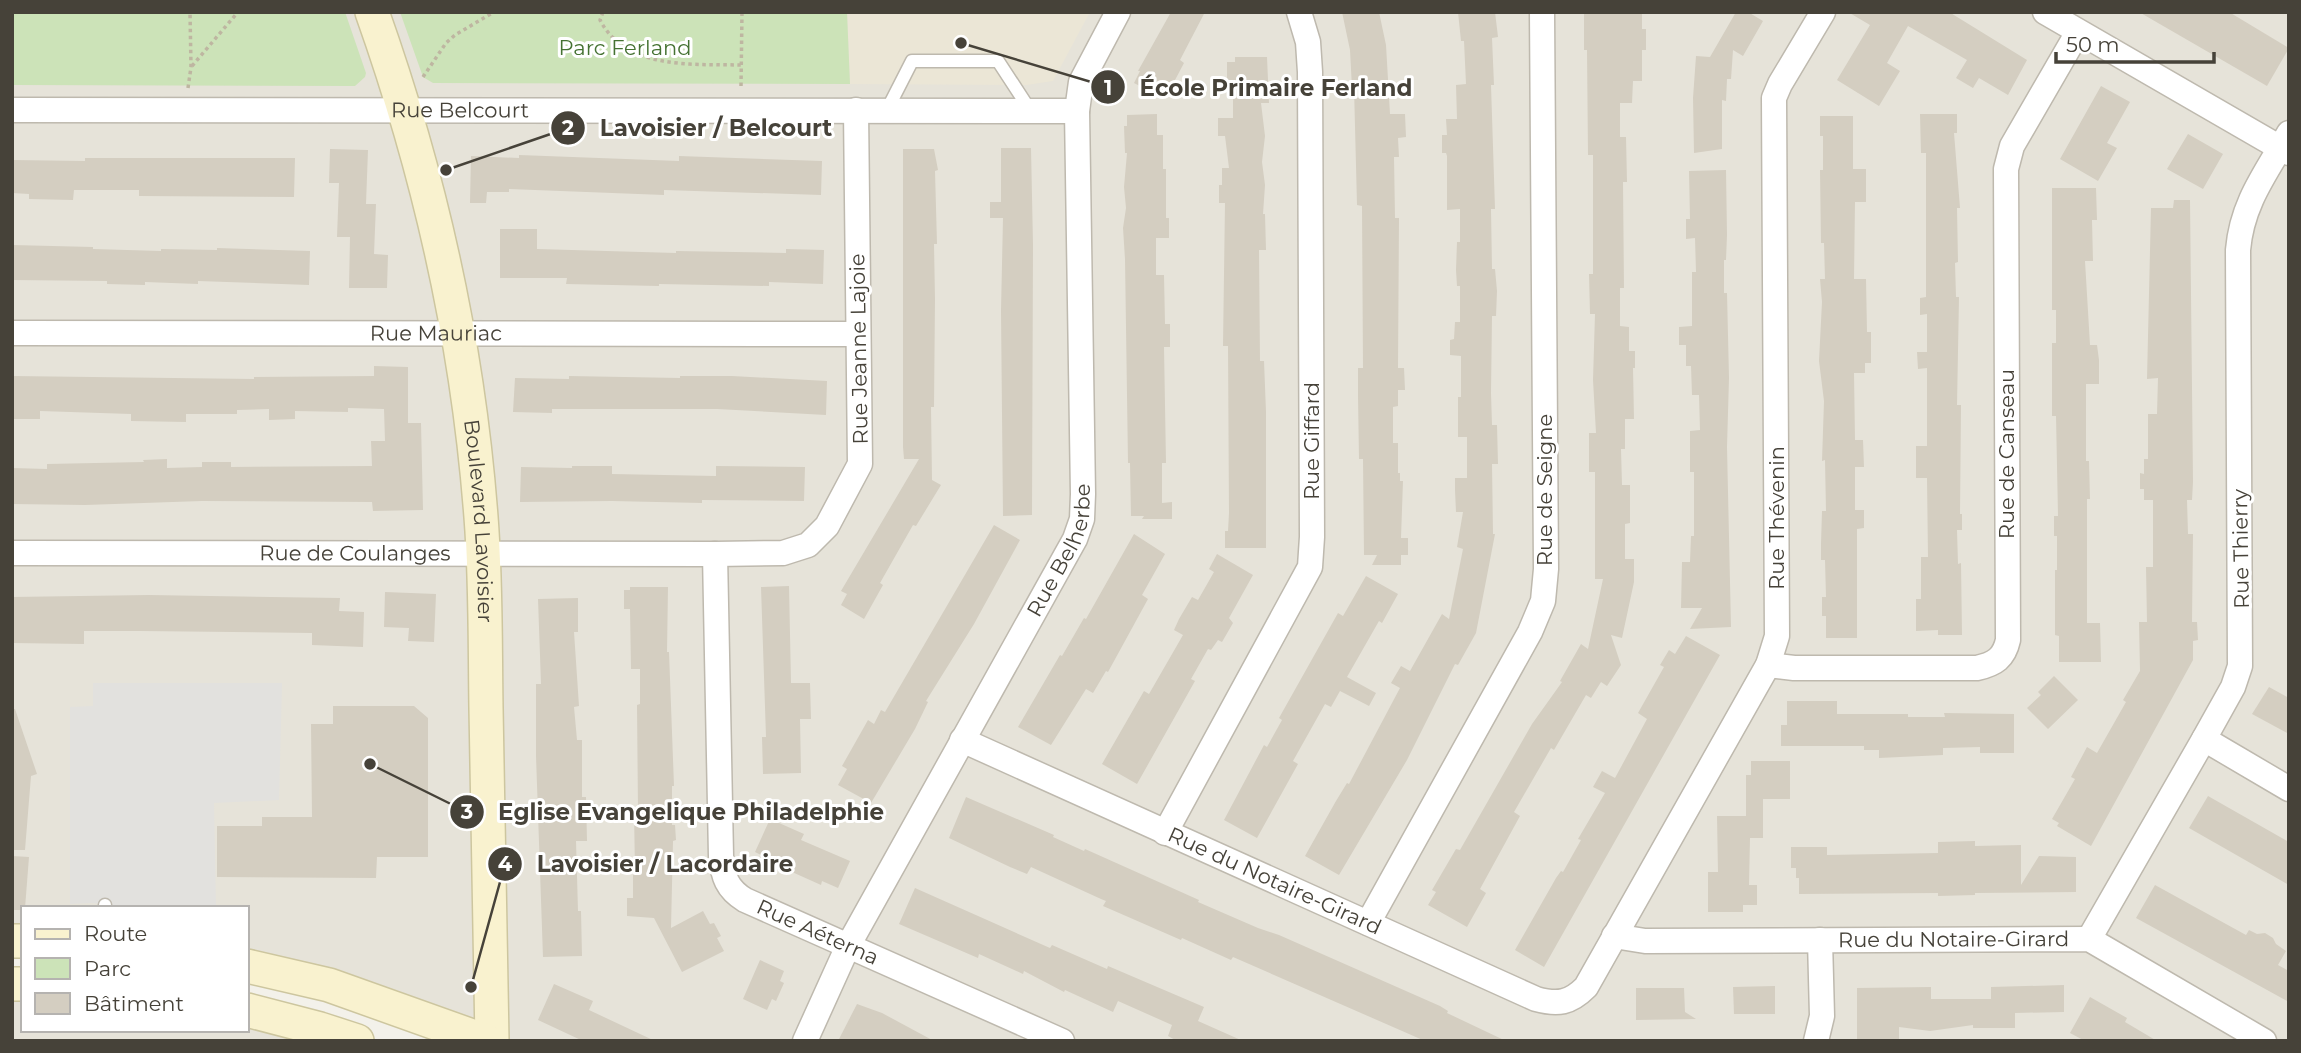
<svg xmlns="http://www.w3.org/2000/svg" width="2301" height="1053" font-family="Montserrat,sans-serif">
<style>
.residential{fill:#e6e3d9}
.education{fill:#ebe6d6}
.green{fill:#cce3b8}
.parking{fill:#e2e1de}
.building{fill:#d4cec1}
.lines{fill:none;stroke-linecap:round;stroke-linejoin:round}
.lane-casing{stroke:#beb9ae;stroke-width:15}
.street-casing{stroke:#beb9ae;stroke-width:27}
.secondary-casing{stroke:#cdc69f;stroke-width:36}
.path{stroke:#beb6a1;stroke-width:3.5;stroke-dasharray:3.5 3.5;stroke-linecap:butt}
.lane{stroke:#fff;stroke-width:12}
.street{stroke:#fff;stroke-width:24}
.secondary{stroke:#f9f2cf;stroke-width:33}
.labels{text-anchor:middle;stroke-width:6;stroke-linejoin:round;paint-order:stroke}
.park-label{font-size:21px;fill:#457232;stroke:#fff}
.street-label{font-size:21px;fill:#464239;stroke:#fff}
.leader{fill:none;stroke:#464239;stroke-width:2.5}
.callout-dot{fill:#464239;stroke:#fff;stroke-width:2.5}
.mark-label{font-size:21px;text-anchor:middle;font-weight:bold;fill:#fff}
.callout-label{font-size:23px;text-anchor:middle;font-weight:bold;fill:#464239;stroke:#fff;stroke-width:6;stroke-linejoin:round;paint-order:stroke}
</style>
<rect width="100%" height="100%" fill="#f3f1ea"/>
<g class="residential">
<path d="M12 12H2289V1041H486L247 969V908H23V944L12 943Z"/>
<path d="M12 986 23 987V1030H247V1021L314 1041H12Z"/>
</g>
<path class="education" d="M847 12H1090L1053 81 1027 85 850 84Z"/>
<g class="green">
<path d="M12 12H345L366 73 365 77 355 86 12 85Z"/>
<path d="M400 12H847L850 84 433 83 423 77Z"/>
</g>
<path class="parking" d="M93 683H282L279 800 214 803 216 908H132L92 903 70 904V707L93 706Z"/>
<g class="building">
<path d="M1171 12H1205L1180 60 1184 63 1165 99 1134 83 1140 71H1138Z"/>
<path d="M1342 12H1379L1386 45 1390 114H1405L1406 137 1398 138 1399 157H1394L1395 218H1399L1398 368H1404L1405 390H1398V406L1393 407V443H1398V473H1400V481H1403L1401 538H1408V555H1401V565H1372L1377 555H1364L1363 459H1359L1358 396V368H1363L1362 206 1357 205 1354 87 1352 88 1350 50Z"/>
<path d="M1458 12H1495L1498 37 1492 38 1494 85H1491L1495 209H1491L1492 269H1495L1497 291 1496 316H1492L1491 393 1492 425H1497L1498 464H1492L1493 534H1495L1476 633 1458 665 1455 664 1407 760 1339 875 1305 856 1336 801 1347 783 1349 784 1400 688 1391 683 1401 666 1410 671 1442 614 1449 619 1463 549 1457 547 1463 512H1456L1455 490V478H1467V437H1458V397H1461V356L1450 355V340L1454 339 1455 322H1460V286H1457L1456 270 1457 242H1460V209L1447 210V156L1446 153H1442V135H1447L1446 119H1457L1456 85 1466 84 1464 41H1461Z"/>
<path d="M1584 12H1642V29H1646V50H1642V81H1633L1632 103H1620V137H1626L1627 182H1623L1624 288H1620V326L1629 327V351H1635V368H1633L1634 419H1625V449H1621L1622 485H1630V523L1625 524V559H1634V582L1622 638 1611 635 1621 665 1607 686 1601 682 1591 698 1586 695 1554 750 1551 748 1514 812 1520 816 1480 889 1486 893 1467 927 1428 905 1436 892 1432 890 1456 849 1460 850 1532 724 1562 682 1560 681 1581 644 1588 649 1603 579H1595V472H1589V433H1596L1593 380 1595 314H1590L1589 274H1593V155H1588L1587 50H1584Z"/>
<path d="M1736 12H1748L1763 21 1743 56 1733 50 1731 79H1727L1726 101 1722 100V149L1694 153 1693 98 1696 56 1710 57Z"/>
<path d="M1848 12H1949L2027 60 2008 95 1979 78 1973 88 1956 78 1967 60 1908 26 1887 63 1900 71 1879 106 1837 80 1870 25Z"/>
<path d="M2139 12H2229L2289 48 2267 86Z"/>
<path d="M1235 57H1267L1269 103H1261L1265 136 1262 162 1265 185 1263 214H1265L1266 250H1259L1260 361H1264L1266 412V548H1225V531H1228L1229 513 1228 346H1223L1225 203H1219V185H1222V168H1229L1225 136H1218V118H1233V82H1227V62H1235Z"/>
<path d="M2101 86 2130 102 2107 143 2117 148 2098 181 2060 159Z"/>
<path d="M1157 114V135H1163V169H1166V218H1169V238H1156V275H1164L1165 324H1170V347H1164L1166 463H1162V503L1172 502V519H1142L1144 516H1131L1130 463H1128L1125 259 1123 228 1126 208 1124 187 1127 153H1125L1124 126H1127V115Z"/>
<path d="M1920 114H1957V133H1954L1960 208H1957L1958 262 1955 263 1956 297H1959L1957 405H1961L1960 514H1962V530H1957L1958 564 1961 563 1962 635H1938V630L1916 631V599H1921V557H1928L1927 478H1916V446H1927V368L1918 369 1917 352H1927V314L1920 315V298L1926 297V153H1921Z"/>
<path d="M1820 116H1853V169H1866V202H1855L1854 279H1866L1867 332H1871V363H1865V373H1854L1855 440H1863L1864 467H1855V510H1864V528L1857 529V638H1826V616H1822V597H1826L1825 560H1821V544L1822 511H1826L1825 460 1822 461 1824 401 1819 361 1822 302 1820 279H1825L1824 243H1821L1820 170H1823V136H1820Z"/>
<path d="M2188 134 2223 154 2203 189 2167 169Z"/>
<path d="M1001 148H1031L1033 245 1032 515 1003 516 1001 311 1003 218H990V202H1001Z"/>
<path d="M330 149 368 150 366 204H376L374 254 388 255 387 288H349L350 237H337L339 183H329Z"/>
<path d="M903 149H934L938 170 935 171 937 244H934L935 299 934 407H931L932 480 941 485 916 526 913 525 880 583 883 585 864 619 841 605 847 594 841 591 919 459H904L903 447Z"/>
<path d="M519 155 679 161V156L822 161 821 195 664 190V195L509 189V192H487L486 203H470L471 156 519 158Z"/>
<path d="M85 158H295L294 197 139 196V190H74L73 200 29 199V194L12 193V160L85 161Z"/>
<path d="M1726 170 1727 235 1726 260H1724V293H1727L1729 378 1727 447 1731 627 1690 629 1702 608H1681L1682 562H1690L1691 536H1694V472H1690V431L1700 430 1699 395H1692L1691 366H1686V345H1679V327L1692 326V272H1696L1695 238 1686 239V219H1690L1689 171Z"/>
<path d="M2052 188H2096L2097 220H2092L2093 261H2085L2090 345H2097L2099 360V384H2086V461H2089L2090 499H2087V623H2100L2101 662H2059V636L2055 635V570H2057V536H2054V516H2058L2056 416H2052V343H2056V310H2052Z"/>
<path d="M2174 200H2190L2193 482 2192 500H2187L2188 534H2193L2192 622H2197L2198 640 2193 641V660L2091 846 2057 826 2059 823 2052 819 2075 779 2071 777 2087 747 2097 753 2126 702 2123 700 2140 671 2139 622H2147L2146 567H2153V500H2144V489H2140V473L2144 474V459H2148V414H2157L2158 378 2147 379 2151 208H2173Z"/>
<path d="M500 229H537V249L676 253V251L786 253V249L824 250 823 284 769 282V286L659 284V286L566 284 567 278H500Z"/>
<path d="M12 245 93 247V249L161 251V249L217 250V248L310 251 309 285 198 281V284L145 282V285L107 284V281L12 280Z"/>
<path d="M374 366 408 367V423H421L423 510 373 511 372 502 202 501 85 505 12 504V468L47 469V464L144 462 143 460 167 459V468L202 467V462H231V467L372 466 371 441H385L384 409 348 408V412L295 411V419L269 420V409L237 410V414H186V422L131 421V414L40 411V419H12V376L254 379V377L374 376Z"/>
<path d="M569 376 680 378V376H732L827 381 826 415 717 409H552V413L513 412 515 378 569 379Z"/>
<path d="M572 466H612V474L716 476V466L805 467 804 501 702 500V503L612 501 520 502 521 467 572 468Z"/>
<path d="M994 525 1020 540 974 624 926 701 928 702 915 729 871 803 838 785 847 769 842 766 868 720 874 724 881 710 885 712Z"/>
<path d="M1134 534 1165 554 1142 595 1148 599 1108 672 1106 671 1093 693 1086 689 1051 745 1018 727 1060 655 1062 656 1084 618 1086 619Z"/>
<path d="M1217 554 1253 575 1229 618 1233 623 1222 642 1218 640 1211 650 1208 649 1191 679 1195 681 1137 784 1102 764 1144 691 1149 694 1183 635 1174 630 1179 619 1192 597 1198 600 1214 572 1209 569Z"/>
<path d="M1366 576 1398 594 1382 623 1379 621 1347 677 1376 693 1369 706 1340 691 1331 707 1325 704 1293 761 1298 764 1257 838 1224 820 1264 745 1267 747 1282 720 1279 718 1338 613 1343 616Z"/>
<path d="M789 586 791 683H810L811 719H800L801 773 763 774 762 737H766L761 587Z"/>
<path d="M630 587H668L667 652H669L674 786H672V825H675L676 840 673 841 671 928 703 911 710 924 714 923 721 936 717 938 724 951 682 972 654 918 627 916V898H633V873H635L634 810H638L637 705 640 704V669H631L630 609H624V590H630Z"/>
<path d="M385 592 436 594 434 642 408 641 409 628 384 627Z"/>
<path d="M149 595 340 598 339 611 364 612 363 647 312 645V633L140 631H84V644L12 643V597Z"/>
<path d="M578 598V632H574L579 706 574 707 577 740H582V797H586L587 841H576L578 911H581L582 956 543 957 536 756V684H541L538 599Z"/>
<path d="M1686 636 1720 655 1544 967 1515 950 1556 878 1561 871 1563 872 1581 840 1578 839 1605 793 1593 787 1602 771 1615 778 1647 719 1638 713 1664 667 1660 665 1669 650 1675 654Z"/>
<path d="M2054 676 2078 700 2048 729 2027 708 2041 695 2038 692Z"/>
<path d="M2269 687 2289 698V734L2252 714Z"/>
<path d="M1787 701H1837V714H1908V717H1945L1944 713 2014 714V753H1980V747L1943 748V755L1879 758V750H1864V746H1781V725H1787Z"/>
<path d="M333 706H414L428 718V857H377L376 878 217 877V826H262V817H312L311 724H333Z"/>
<path d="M12 709H15L37 774 31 776 25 850H12Z"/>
<path d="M1751 761H1790V799H1763V838H1750L1749 885H1757V905H1743V912H1708V872H1718L1717 816H1746V775H1751Z"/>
<path d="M2208 796 2289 842V885L2189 828Z"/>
<path d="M966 797 1054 835 1053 837 1084 851 1085 849 1199 900 1198 902 1258 928 1279 935 1440 1006 1448 1011 1447 1013 1506 1041H1425L1233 957 1231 960 1182 938 1181 940 1103 906 1106 901 1101 899 1031 867 1027 874 1010 867 949 838Z"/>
<path d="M770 819 804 834 801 840 850 861 838 888 822 881 821 885 772 863 773 861 755 852Z"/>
<path d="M1975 841V846L2021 845V885L2039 856 2076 857V892L1975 893V895L1938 896V893L1799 894V878H1796V868H1791V847H1827V855L1938 853V842Z"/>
<path d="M12 856 29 857 25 908 23 910H12Z"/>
<path d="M2155 885 2246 935 2249 930 2257 934 2265 933 2273 938 2276 944 2286 951 2278 965 2289 971V1002L2136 918Z"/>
<path d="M915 888 1050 948 1052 945 1107 969 1108 966 1204 1007 1198 1021 1243 1041H1177L1168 1036 1172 1025 1118 1001 1113 1012 1065 990 1064 992 1024 971 1023 974 979 954 978 958 899 924Z"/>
<path d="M760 960 784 971 780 981 784 983 776 1001 772 999 767 1010 743 999Z"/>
<path d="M554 984 593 1001 589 1010 655 1041H583L538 1020Z"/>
<path d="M2064 985V1012L2015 1013V1028H1973V1025L1930 1031 1899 1027V1040H1857V988L1931 987V999H1991V987Z"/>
<path d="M1775 986V1014H1734L1733 987Z"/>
<path d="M1636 988H1684L1685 1012 1696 1019 1636 1020Z"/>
<path d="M2090 997 2127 1018 2125 1022 2157 1041H2085L2070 1033Z"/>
<path d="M857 1004 882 1013 934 1041H838Z"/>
</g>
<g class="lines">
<defs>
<g id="lane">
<path d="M887 110 912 61H998L1030 110"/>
<path d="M105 908V905"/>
</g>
<g id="street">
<path d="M2045 12 2289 153"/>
<path id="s1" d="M12 110 1077 111"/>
<path id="s2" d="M12 333 858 334"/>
<path id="s3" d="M12 553 715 554 783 553 808 545 827 526 860 464 856 110"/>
<path id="s4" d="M715 554 721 856C723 877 727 889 745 900L1062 1041"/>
<path d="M1768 665 1794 668H1977C1995 664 2004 658 2008 640L2006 169 2012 146 2078 32"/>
<path d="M2204 739 2289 789"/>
<path id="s5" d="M962 740 1536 999C1558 1005 1570 1003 1586 987L1768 665 1777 636 1774 98 1780 84 1823 12"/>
<path d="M1165 833 1310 567 1312 537 1310 72 1308 42 1299 12"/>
<path d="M1368 923 1530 632 1543 601 1546 569 1542 12"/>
<path id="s6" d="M1614 936 1645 941 2089 939 2264 1041"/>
<path d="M2089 939 2204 739 2233 687 2240 666 2238 250C2242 203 2266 173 2289 133"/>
<path id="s7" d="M805 1041 848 946 1075 539 1082 519 1083 494 1077 111 1081 82 1118 12"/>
<path d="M1816 1041 1822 1016 1820 940"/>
</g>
<g id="secondary">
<path id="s8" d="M372 12C430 175 468 345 481 517 486 580 485 644 486 708 488 819 490 930 492 1041"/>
<path d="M12 941H23"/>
<path d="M247 966 329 985 486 1041"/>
<path d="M12 984H23"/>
<path d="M247 1010 320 1029 357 1041"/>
</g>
</defs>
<use href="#lane" class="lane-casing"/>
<use href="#street" class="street-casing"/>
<use href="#secondary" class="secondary-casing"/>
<g class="path">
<path d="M603 12 600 20C626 70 693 64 741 65"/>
<path d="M192 66 238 12"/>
<path d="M423 77 446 43 455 35 494 12"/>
<path d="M741 86 742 12"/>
<path d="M188 88 191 67 190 12"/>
</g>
<use href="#lane" class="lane"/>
<use href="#street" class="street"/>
<use href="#secondary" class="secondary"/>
</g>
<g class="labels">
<g class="park-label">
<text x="625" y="55">Parc Ferland</text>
</g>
<g class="street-label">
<text dy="7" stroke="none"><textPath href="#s1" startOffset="448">Rue Belcourt</textPath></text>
<text dy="7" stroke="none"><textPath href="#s2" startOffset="424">Rue Mauriac</textPath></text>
<text transform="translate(859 349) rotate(-91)" y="7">Rue Jeanne Lajoie</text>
<text transform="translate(1312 441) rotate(-90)" y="7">Rue Giffard</text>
<text transform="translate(2007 454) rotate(-90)" y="7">Rue de Canseau</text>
<text transform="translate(1545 490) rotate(-90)" y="7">Rue de Seigne</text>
<text transform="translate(1777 518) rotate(-90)" y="7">Rue Thévenin</text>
<text dy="7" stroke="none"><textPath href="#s8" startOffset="522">Boulevard Lavoisier</textPath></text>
<text transform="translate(2241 549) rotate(-91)" y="7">Rue Thierry</text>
<text dy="7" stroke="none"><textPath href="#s7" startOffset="555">Rue Belherbe</textPath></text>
<text dy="7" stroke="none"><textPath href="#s3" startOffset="343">Rue de Coulanges</textPath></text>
<text dy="7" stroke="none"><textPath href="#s5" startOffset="343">Rue du Notaire-Girard</textPath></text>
<text dy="7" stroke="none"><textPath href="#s4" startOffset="434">Rue Aéterna</textPath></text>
<text dy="7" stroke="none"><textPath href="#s6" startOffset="340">Rue du Notaire-Girard</textPath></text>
</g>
</g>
<path class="leader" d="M961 43L1108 87M446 170L568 128M370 764L467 812M471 987L505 864"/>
<g class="callout-dot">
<circle cx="961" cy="43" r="7"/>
<circle cx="446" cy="170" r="7"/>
<circle cx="370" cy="764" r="7"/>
<circle cx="471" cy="987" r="7"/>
<circle cx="1108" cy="87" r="18"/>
<circle cx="568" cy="128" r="18"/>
<circle cx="467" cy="812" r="18"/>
<circle cx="505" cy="864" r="18"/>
</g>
<g class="mark-label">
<text x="1108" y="95">1</text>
<text x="568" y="135">2</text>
<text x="467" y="819">3</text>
<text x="505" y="871">4</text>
</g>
<g class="callout-label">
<text x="1276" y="96">École Primaire Ferland</text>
<text x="716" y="136">Lavoisier / Belcourt</text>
<text x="691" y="820">Eglise Evangelique Philadelphie</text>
<text x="665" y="872">Lavoisier / Lacordaire</text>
</g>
<rect width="2301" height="1053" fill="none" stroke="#464239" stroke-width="28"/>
<rect x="21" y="906" width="228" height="126" fill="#ffffff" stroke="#b5b3b0" stroke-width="2"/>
<rect x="35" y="929" width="35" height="10" fill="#f9f2cf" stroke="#b5b3b0" stroke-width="2"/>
<text x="84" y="941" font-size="21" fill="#464239">Route</text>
<rect x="35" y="958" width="35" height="21" fill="#cce3b8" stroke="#b5b3b0" stroke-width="2"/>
<text x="84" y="976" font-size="21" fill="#464239">Parc</text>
<rect x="35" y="993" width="35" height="21" fill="#d4cec1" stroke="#b5b3b0" stroke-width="2"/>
<text x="84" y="1011" font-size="21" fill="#464239">Bâtiment</text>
<path d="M2056 52v10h158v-10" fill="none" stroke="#464239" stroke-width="3.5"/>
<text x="2066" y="52" font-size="21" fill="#464239" stroke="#ffffff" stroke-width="5" paint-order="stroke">50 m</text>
</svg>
